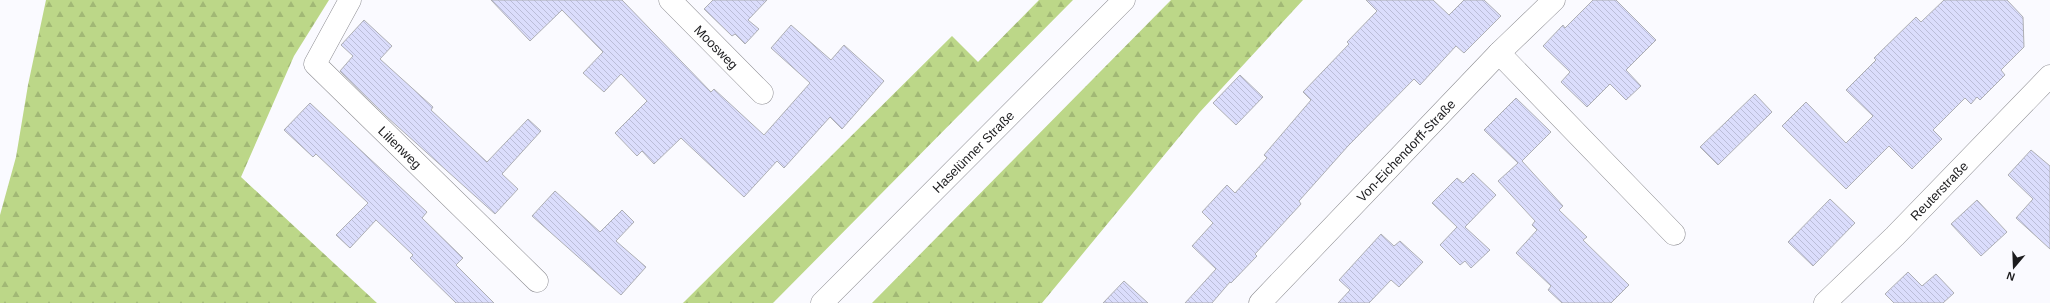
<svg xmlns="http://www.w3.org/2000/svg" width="2050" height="303" font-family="Helvetica,sans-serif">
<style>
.forest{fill:url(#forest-firs)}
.building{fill:url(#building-back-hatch);stroke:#aeafb4}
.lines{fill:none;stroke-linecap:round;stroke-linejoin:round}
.minor-casing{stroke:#8c8c91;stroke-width:23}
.minor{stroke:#fff;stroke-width:22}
.labels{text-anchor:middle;stroke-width:3.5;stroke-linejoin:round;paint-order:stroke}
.street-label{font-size:13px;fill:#1c1c1e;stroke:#fafaff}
</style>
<defs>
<pattern id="forest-firs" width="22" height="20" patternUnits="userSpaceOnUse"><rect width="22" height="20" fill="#bcd788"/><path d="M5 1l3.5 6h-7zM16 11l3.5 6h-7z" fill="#a1b875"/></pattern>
<pattern id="building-back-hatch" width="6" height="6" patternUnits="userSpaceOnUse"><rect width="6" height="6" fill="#dbddfc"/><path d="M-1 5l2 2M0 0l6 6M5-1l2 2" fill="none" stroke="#bbbdd8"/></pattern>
</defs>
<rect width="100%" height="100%" fill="#fafaff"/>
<g class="forest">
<path d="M46 0H329L294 56 241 177 377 303H0V215L16 157 28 85Z"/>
<path d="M1039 0H1073L773 303H683L952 36 978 62Z"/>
<path d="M1171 0H1303L1199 113 1042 303H872Z"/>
</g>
<g class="building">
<path d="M491 0H622L711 92 714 89 764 135 810 83 771 48 791 25 831 60 844 45 884 81 842 129 830 117 784 168 777 161 744 197 681 138 654 164 642 151 637 156 615 133 647 101 621 74 604 92 583 73 603 52 562 10 530 41Z"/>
<path d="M713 0H767L748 20 759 29 745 44 735 34 732 36 704 9Z"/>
<path d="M1366 0H1433L1449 15 1464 0H1484L1501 16 1464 53 1456 46 1420 85 1414 79 1348 146 1299 201 1301 204 1255 254 1257 256 1231 283 1230 282 1212 303H1185L1216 269 1192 246 1213 223 1202 212 1227 185 1235 193 1267 158 1264 155 1311 100 1303 92 1349 44 1347 42 1377 11Z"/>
<path d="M1593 0H1616L1656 40 1626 70 1641 86 1626 100 1610 84 1587 107 1561 82 1570 72 1543 46 1563 25 1565 28Z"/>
<path d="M1944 0H2007L2023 17 2024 47 2001 70 2005 75 1980 100 1977 97 1971 104 1965 98 1933 130 1942 139 1912 169 1889 146 1846 189 1782 126 1806 102 1846 143 1873 116 1846 90 1876 60 1874 58 1916 17 1921 22Z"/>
<path d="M364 20 392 46 380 59 433 107 431 110 487 162 528 119 541 131 502 174 518 189 495 214 387 117 340 71 353 56 341 45Z"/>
<path d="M1240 75 1263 97 1236 125 1213 103Z"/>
<path d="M1755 94 1772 112 1718 165 1700 147Z"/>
<path d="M1516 98 1551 132 1522 161 1563 206 1559 210 1587 237 1583 240 1629 285 1611 303H1562L1548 290 1551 286 1516 253 1537 230 1532 225 1535 221 1498 181 1518 163 1484 130Z"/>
<path d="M310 103 427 212 422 218 463 258 456 265 494 303H456L410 258 413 255 376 220 350 248 336 235 368 203 316 154 313 157 284 130Z"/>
<path d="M2031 150 2050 166V249L2016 218 2033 199 2008 175Z"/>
<path d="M1473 173 1496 195 1465 227 1490 250 1471 268 1465 261 1460 265 1440 245 1457 227 1432 203 1457 178 1463 183Z"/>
<path d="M555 191 600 232 622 210 634 222 616 241 646 267 621 295 532 216Z"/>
<path d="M1830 199 1855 223 1813 266 1788 242Z"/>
<path d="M1977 200 2007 232 1981 256 1951 224Z"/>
<path d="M1381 234 1394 246 1400 241 1423 262 1399 287 1391 280 1369 303H1338L1350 290 1339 280Z"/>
<path d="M1908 272 1922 286 1936 274 1954 293 1943 303H1894L1885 294Z"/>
<path d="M1124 281 1148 303H1103Z"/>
</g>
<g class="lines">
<defs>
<g id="minor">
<path id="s1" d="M350 0 315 64 537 281"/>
<path id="s2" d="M670 0 762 93"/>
<path d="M1499 53 1674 234"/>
<path id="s3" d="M822 303 1124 0"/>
<path id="s4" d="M1260 303 1499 53 1554 0"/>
<path id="s5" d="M1825 303 1895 236 2050 76"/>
</g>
</defs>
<use href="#minor" class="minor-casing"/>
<use href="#minor" class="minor"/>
</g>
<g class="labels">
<g class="street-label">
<text dy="5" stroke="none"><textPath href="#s2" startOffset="66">Moosweg</textPath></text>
<text dy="5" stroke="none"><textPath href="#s1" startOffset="192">Lilienweg</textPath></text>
<text dy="5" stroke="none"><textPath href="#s4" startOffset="211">Von-Eichendorff-Straße</textPath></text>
<text dy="5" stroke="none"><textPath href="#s3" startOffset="214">Haselünner Straße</textPath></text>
<text dy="5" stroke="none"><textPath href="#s5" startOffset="160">Reuterstraße</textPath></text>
</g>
</g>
<g transform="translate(2014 267) rotate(199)" stroke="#fafaff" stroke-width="3" paint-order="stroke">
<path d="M0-3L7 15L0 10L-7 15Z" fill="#1c1c1e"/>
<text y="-6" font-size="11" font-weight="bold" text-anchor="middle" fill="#1c1c1e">N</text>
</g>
</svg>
